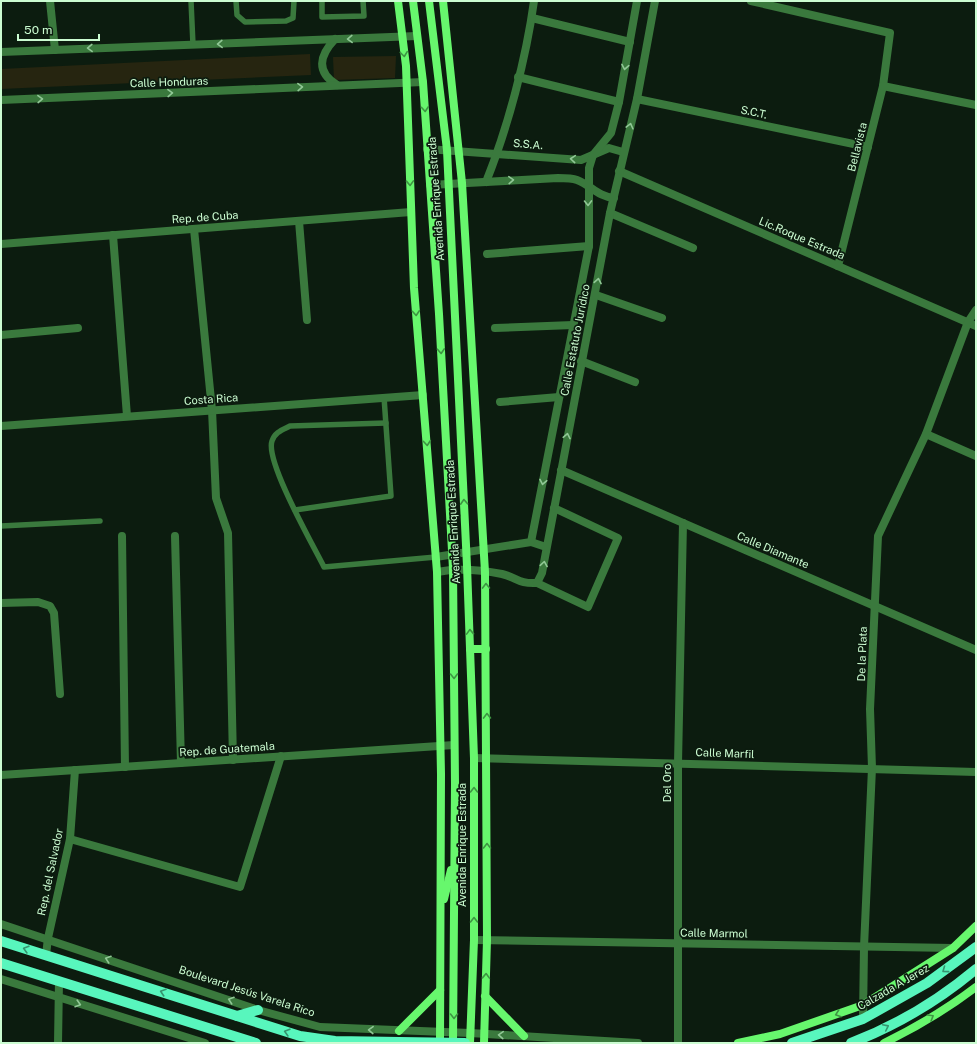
<svg xmlns="http://www.w3.org/2000/svg" width="977" height="1044" font-family="'Public Sans',sans-serif">
<style>
.green{fill:#262510}
.lines{fill:none;stroke-linecap:round;stroke-linejoin:round}
.lane{stroke:#3a793d;stroke-width:5.5}
.street{stroke:#3a793d;stroke-width:8}
.secondary{stroke:#67f76d;stroke-width:8}
.primary{stroke:#58f6bd;stroke-width:10}
.oneway{stroke:#91c896}
.oneway2{stroke:#3e9443}
.oneway3{stroke:#36946f}
.labels{text-anchor:middle;stroke-width:3.5;stroke-linejoin:round;paint-order:stroke}
.street-label{font-size:11px;fill:#cbfcd1;stroke:#0c1c0f}
</style>
<rect width="100%" height="100%" fill="#0c1c0f"/>
<g class="green">
<path d="M310 54 311 75 1 89V69Z"/>
<path d="M396 56 395 78 334 80 333 57Z"/>
</g>
<g class="lines">
<g class="lane">
<path d="M191 1 193 45"/>
<path d="M236 1 237 15 245 22 286 21 293 18 294 1"/>
<path d="M322 1V17L364 16 363 1"/>
<path d="M386 423 290 426C282 430 275 432 272 441 265 461 313 545 324 567L436 557"/>
<path d="M295 510 391 496 384 397"/>
<path d="M1 526 100 521"/>
</g>
<g class="street">
<path d="M50 1 55 50"/>
<path d="M751 1 890 33 883 86 838 266"/>
<path d="M532 18 630 42"/>
<path d="M335 39C319 56 316 72 337 85"/>
<path d="M1 52 417 36"/>
<path d="M518 77 619 102"/>
<path d="M883 86 976 105"/>
<path d="M637 99 868 147"/>
<path d="M1 100 423 82"/>
<path d="M427 149 581 160 609 148 623 152"/>
<path d="M619 171 976 326"/>
<path d="M486 182C508 127 526 59 534 1"/>
<path d="M430 185 558 178C564 178 572 178 577 180 592 186 597 196 614 198"/>
<path d="M610 213 693 248"/>
<path d="M299 221 307 320"/>
<path d="M194 229 212 410 216 498 228 533 233 760"/>
<path d="M113 235 127 416"/>
<path d="M1 244 411 212"/>
<path d="M487 254 589 246"/>
<path d="M596 295 662 318"/>
<path d="M495 328 573 325"/>
<path d="M1 335 78 328"/>
<path d="M581 361 635 382"/>
<path d="M500 402 559 397"/>
<path d="M1 426 423 395"/>
<path d="M926 434 976 456"/>
<path d="M561 470 976 650"/>
<path d="M122 536 125 767"/>
<path d="M175 536 181 763"/>
<path d="M531 542 546 547"/>
<path d="M436 557 531 542 589 246V168L593 155 611 133 619 102 637 1"/>
<path d="M437 572C458 568 481 570 502 574 518 578 518 584 537 583L542 573 610 213 637 99 655 1"/>
<path d="M537 583 588 607 618 538 554 508"/>
<path d="M1 603 38 602 50 606 54 613 60 694"/>
<path d="M474 758 976 772"/>
<path d="M1 775 454 745"/>
<path d="M70 839 240 887 281 756"/>
<path d="M1 924 258 1010 320 1027 470 1033 638 1043"/>
<path d="M474 940 953 948"/>
<path d="M46 955 48 938 70 839 75 770"/>
<path d="M1 979 205 1043"/>
<path d="M863 1019 864 947 872 768 870 709 878 536 926 434 968 322 976 310"/>
<path d="M58 1043 59 981"/>
<path d="M678 1043V763L683 523"/>
</g>
<g class="secondary">
<path d="M398 1 406 66 414 288 437 572 441 774 440 1043"/>
<path d="M413 1 423 82 439 314 453 569 455 784 453 1043"/>
<path d="M429 1 447 150 467 566 474 758V940L470 1043"/>
<path d="M443 1 462 183 485 572 487 940 484 1043"/>
<path d="M470 649H486"/>
<path d="M444 899 451 870"/>
<path d="M485 996 524 1036"/>
<path d="M399 1031 440 990"/>
<path d="M738 1043 780 1034 863 1005 953 948 976 926"/>
<path d="M884 1043C917 1027 947 1009 976 987"/>
</g>
<g class="primary">
<path d="M1 941 300 1036 335 1041 465 1043"/>
<path d="M1 963 256 1043"/>
<path d="M237 1016 258 1010"/>
<path d="M792 1043 863 1019 927 983 976 947"/>
<path d="M851 1043C895 1026 939 1000 976 969"/>
</g>
</g>
<defs><path id="oneway-chevron" d="M-2-3.5L2.5 0L-2 3.5" fill="none" stroke-width="1.6" stroke-linecap="round" stroke-linejoin="round"/></defs>
<g class="oneway">
<use href="#oneway-chevron" transform="translate(350 39) rotate(178)"/>
<use href="#oneway-chevron" transform="translate(220 44) rotate(178)"/>
<use href="#oneway-chevron" transform="translate(90 48) rotate(178)"/>
<use href="#oneway-chevron" transform="translate(625 67) rotate(100)"/>
<use href="#oneway-chevron" transform="translate(300 87) rotate(-2)"/>
<use href="#oneway-chevron" transform="translate(170 93) rotate(-2)"/>
<use href="#oneway-chevron" transform="translate(40 99) rotate(-2)"/>
<use href="#oneway-chevron" transform="translate(630 126) rotate(-76)"/>
<use href="#oneway-chevron" transform="translate(573 159) rotate(-175)"/>
<use href="#oneway-chevron" transform="translate(511 180) rotate(-3)"/>
<use href="#oneway-chevron" transform="translate(588 203) rotate(89)"/>
<use href="#oneway-chevron" transform="translate(598 281) rotate(-80)"/>
<use href="#oneway-chevron" transform="translate(567 436) rotate(-79)"/>
<use href="#oneway-chevron" transform="translate(543 482) rotate(101)"/>
<use href="#oneway-chevron" transform="translate(544 564) rotate(-81)"/>
<use href="#oneway-chevron" transform="translate(108 959) rotate(-161)"/>
<use href="#oneway-chevron" transform="translate(231 1000) rotate(-161)"/>
<use href="#oneway-chevron" transform="translate(78 1004) rotate(17)"/>
<use href="#oneway-chevron" transform="translate(371 1030) rotate(-178)"/>
<use href="#oneway-chevron" transform="translate(501 1035) rotate(-176)"/>
</g>
<g class="oneway2">
<use href="#oneway-chevron" transform="translate(404 54) rotate(83)"/>
<use href="#oneway-chevron" transform="translate(425 109) rotate(86)"/>
<use href="#oneway-chevron" transform="translate(410 183) rotate(88)"/>
<use href="#oneway-chevron" transform="translate(416 313) rotate(86)"/>
<use href="#oneway-chevron" transform="translate(441 351) rotate(87)"/>
<use href="#oneway-chevron" transform="translate(427 443) rotate(85)"/>
<use href="#oneway-chevron" transform="translate(464 502) rotate(-93)"/>
<use href="#oneway-chevron" transform="translate(486 586) rotate(-91)"/>
<use href="#oneway-chevron" transform="translate(470 632) rotate(-92)"/>
<use href="#oneway-chevron" transform="translate(454 676) rotate(89)"/>
<use href="#oneway-chevron" transform="translate(487 716) rotate(-91)"/>
<use href="#oneway-chevron" transform="translate(474 790) rotate(-90)"/>
<use href="#oneway-chevron" transform="translate(487 846) rotate(-90)"/>
<use href="#oneway-chevron" transform="translate(474 920) rotate(-90)"/>
<use href="#oneway-chevron" transform="translate(486 976) rotate(-88)"/>
<use href="#oneway-chevron" transform="translate(838 1014) rotate(161)"/>
<use href="#oneway-chevron" transform="translate(454 1016) rotate(90)"/>
<use href="#oneway-chevron" transform="translate(931 1017) rotate(-31)"/>
</g>
<g class="oneway3">
<use href="#oneway-chevron" transform="translate(26 949) rotate(-164)"/>
<use href="#oneway-chevron" transform="translate(945 970) rotate(144)"/>
<use href="#oneway-chevron" transform="translate(163 992) rotate(-162)"/>
<use href="#oneway-chevron" transform="translate(886 1027) rotate(-26)"/>
<use href="#oneway-chevron" transform="translate(287 1032) rotate(-164)"/>
</g>
<g class="labels">
<g class="street-label">
<text transform="translate(169 82) rotate(-2)" y="4">Calle Honduras</text>
<text transform="translate(754 112) rotate(12)" y="4">S.C.T.</text>
<text transform="translate(528 144) rotate(5)" y="4">S.S.A.</text>
<text transform="translate(857 147) rotate(-76)" y="4">Bellavista</text>
<text transform="translate(436 199) rotate(-94)" y="4">Avenida Enrique Estrada</text>
<text transform="translate(205 217) rotate(-4)" y="4">Rep. de Cuba</text>
<text transform="translate(802 238) rotate(23)" y="4">Lic.Roque Estrada</text>
<text transform="translate(575 340) rotate(-79)" y="4">Calle Estatuto Jurídico</text>
<text transform="translate(211 399) rotate(-4)" y="4">Costa Rica</text>
<text transform="translate(453 522) rotate(-93)" y="4">Avenida Enrique Estrada</text>
<text transform="translate(773 550) rotate(23)" y="4">Calle Diamante</text>
<text transform="translate(862 654) rotate(-88)" y="4">De la Plata</text>
<text transform="translate(227 749) rotate(-4)" y="4">Rep. de Guatemala</text>
<text transform="translate(725 753) rotate(2)" y="4">Calle Marfil</text>
<text transform="translate(667 783) rotate(-90)" y="4">Del Oro</text>
<text transform="translate(462 845) rotate(-90)" y="4">Avenida Enrique Estrada</text>
<text transform="translate(50 872) rotate(-78)" y="4">Rep. del Salvador</text>
<text transform="translate(714 933) rotate(1)" y="4">Calle Marmol</text>
<text transform="translate(893 987) rotate(-30)" y="4">Calzada A Jerez</text>
<text transform="translate(247 991) rotate(18)" y="4">Boulevard Jesús Varela Rico</text>
</g>
</g>
<rect width="977" height="1044" fill="none" stroke="#cbfcd1" stroke-width="4"/>
<path d="M18 34v6h81v-6" fill="none" stroke="#cbfcd1" stroke-width="2"/>
<text x="24" y="34" font-size="12" fill="#cbfcd1" stroke="#0c1c0f" stroke-width="3" paint-order="stroke">50 m</text>
</svg>
